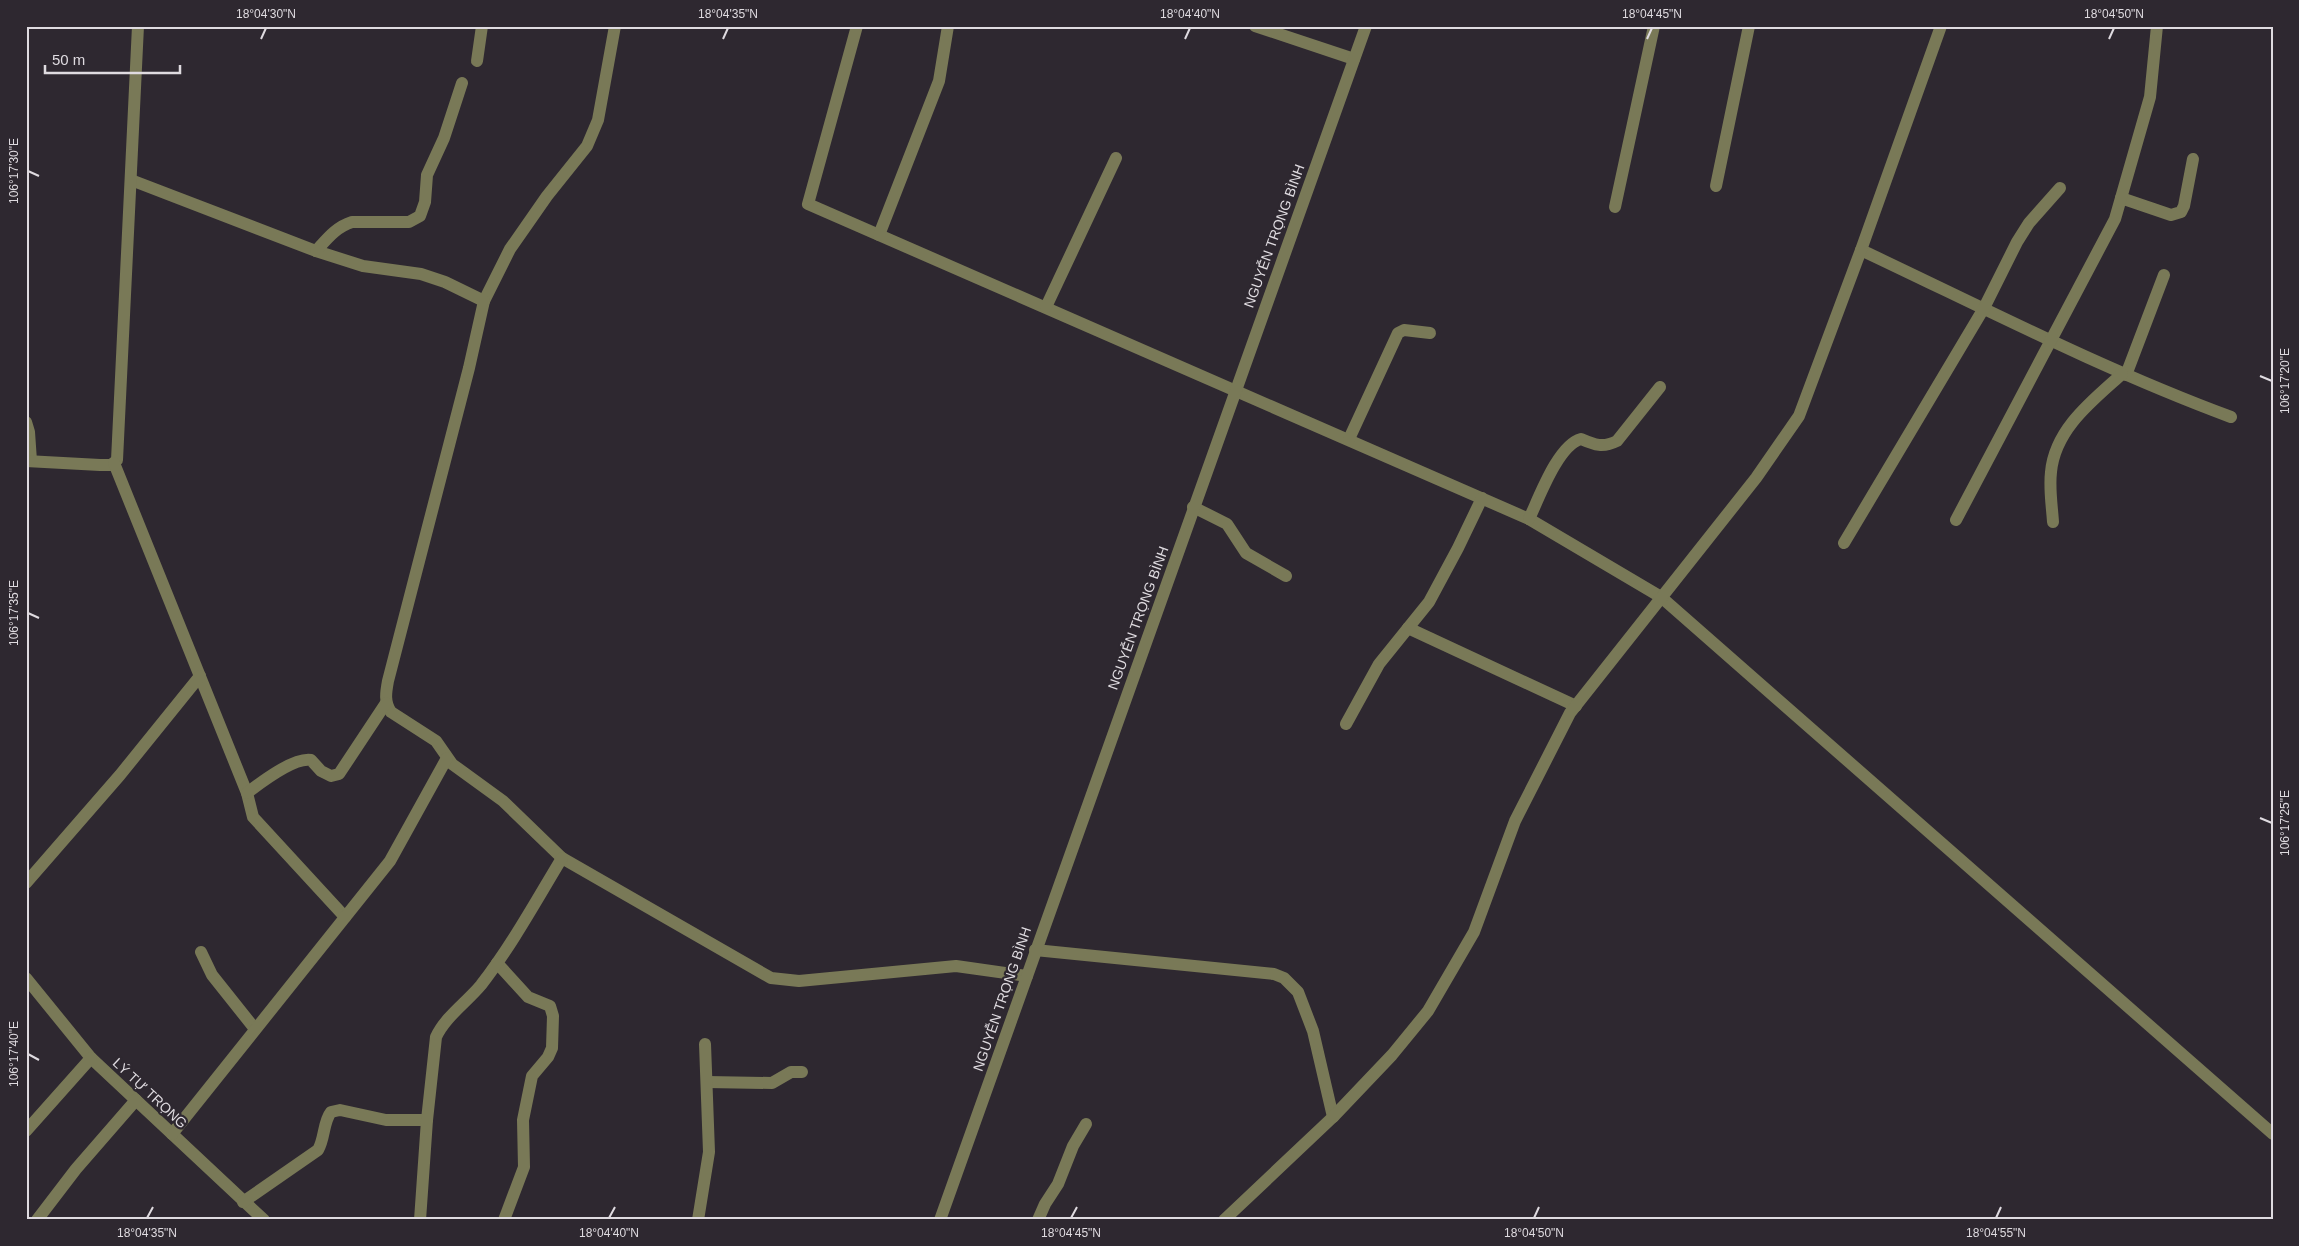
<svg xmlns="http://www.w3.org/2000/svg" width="2299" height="1246" font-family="Arial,sans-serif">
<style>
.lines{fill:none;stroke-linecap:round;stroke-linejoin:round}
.minor{stroke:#797957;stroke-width:12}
.ticks{fill:none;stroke:#dfdbe0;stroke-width:2}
.labels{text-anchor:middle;stroke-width:4.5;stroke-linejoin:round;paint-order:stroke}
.street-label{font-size:14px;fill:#dfdbe0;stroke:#2e2830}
.neatline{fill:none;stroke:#dfdbe0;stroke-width:2}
.ticks-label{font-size:12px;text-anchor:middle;fill:#dfdbe0}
</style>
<rect width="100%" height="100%" fill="#2e2830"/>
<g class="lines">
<g class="minor">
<path d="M615 26 598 120 587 146 547 196 510 249 484 301 469 368 388 681C386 692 384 702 391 712L436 741 452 764 503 801 562 858 771 978 799 981 956 966 1027 976"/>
<path d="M857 26 808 204 1529 519 1661 597 2273 1134"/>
<path d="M1255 26 1354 59"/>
<path d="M477 61 482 26"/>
<path d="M131 180 316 251 363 266 421 274 445 282 484 301"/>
<path d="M1716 186 1749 26"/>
<path d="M2121 198 2171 215 2181 212 2184 206 2193 159"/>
<path d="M1615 207 1654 26"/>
<path d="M879 235 939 81 948 26"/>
<path d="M1861 250C1984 308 2104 370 2231 417"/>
<path d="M316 251C327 239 336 227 352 222H409L420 216 425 202 427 175 444 138 462 83"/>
<path d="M1046 307 1116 158"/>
<path d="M2126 375 2164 275"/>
<path d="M26 422 29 432 31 461"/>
<path d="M1349 439 1398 333 1404 330 1430 333"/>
<path d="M26 461 100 465H111L117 460 138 26"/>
<path d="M114 463 247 793 253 817 345 917"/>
<path d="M1193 507 1227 524 1246 553 1286 576"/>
<path d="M1529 519C1539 498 1558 445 1581 439 1595 445 1603 448 1617 441L1660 387"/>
<path d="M1956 520 2115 219 2150 97 2157 26"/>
<path d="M2053 522C2052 506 2049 489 2051 472 2055 429 2092 401 2122 374"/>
<path d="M1844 543 1984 308 2017 242 2029 223 2060 188"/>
<path d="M1408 628 1576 706"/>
<path d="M1346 724 1379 664 1429 602 1458 548 1482 498"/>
<path d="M247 793C260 783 294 757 311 760L321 771 331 776 339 774 386 703"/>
<path d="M26 883 120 775 200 676"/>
<path d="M1035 950 1274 974 1284 978 1298 992 1313 1031 1333 1117"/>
<path d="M201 952 212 975 255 1029"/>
<path d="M497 963 528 997 550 1006 553 1016 552 1048 548 1057 532 1076 523 1120 524 1167 504 1220"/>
<path d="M26 978 91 1058 264 1220"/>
<path d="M707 1082 772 1083 791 1072H802"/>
<path d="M26 1131 91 1058"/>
<path d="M172 1134 390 861 447 758"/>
<path d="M243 1202 318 1150C325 1138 323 1122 331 1112L340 1110 386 1120H427"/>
<path d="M37 1220 76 1169 136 1100"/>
<path d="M420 1220 427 1120 436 1037C445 1017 467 1002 481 985 512 945 536 901 562 858"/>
<path d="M698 1220 709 1152 705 1044"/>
<path d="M940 1220 1366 26"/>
<path d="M1038 1220 1045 1204 1058 1184 1073 1146 1086 1124"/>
<path d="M1224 1220 1333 1117 1392 1055 1428 1011 1474 932 1515 821 1570 713 1756 478 1799 416 1861 250 1941 26"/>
</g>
</g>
<path class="ticks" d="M261 39 266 28M723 39 728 28M1185 39 1190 28M1647 39 1652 28M2109 39 2114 28M28 171 39 176M2260 376 2272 381M28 613 39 618M2260 818 2272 823M28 1054 39 1060M147 1218 153 1207M609 1218 615 1207M1071 1218 1077 1207M1534 1218 1539 1207M1996 1218 2001 1207"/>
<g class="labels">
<g class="street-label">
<text transform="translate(1274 236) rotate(-70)" y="5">NGUYỄN TRỌNG BÌNH</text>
<text transform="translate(1138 618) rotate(-70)" y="5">NGUYỄN TRỌNG BÌNH</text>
<text transform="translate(1002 999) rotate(-71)" y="5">NGUYỄN TRỌNG BÌNH</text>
<text transform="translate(150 1093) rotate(43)" y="5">LÝ TỰ TRỌNG</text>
</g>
</g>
<rect width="2299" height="1246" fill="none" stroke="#2e2830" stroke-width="55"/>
<path d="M45 65v8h135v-8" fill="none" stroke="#dfdbe0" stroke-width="2.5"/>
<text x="52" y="65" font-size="15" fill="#dfdbe0" stroke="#2e2830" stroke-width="4" paint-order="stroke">50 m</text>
<rect x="28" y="28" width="2244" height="1190" class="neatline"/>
<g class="ticks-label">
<text x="266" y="18">18°04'30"N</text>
<text x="728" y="18">18°04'35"N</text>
<text x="1190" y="18">18°04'40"N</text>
<text x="1652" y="18">18°04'45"N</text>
<text x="2114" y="18">18°04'50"N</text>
<text transform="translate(14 171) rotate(-90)" y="4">106°17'30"E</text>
<text transform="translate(2285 381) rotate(-90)" y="4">106°17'20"E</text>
<text transform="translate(14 613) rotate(-90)" y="4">106°17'35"E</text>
<text transform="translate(2285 823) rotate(-90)" y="4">106°17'25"E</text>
<text transform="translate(14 1054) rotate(-90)" y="4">106°17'40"E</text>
<text x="147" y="1237">18°04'35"N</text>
<text x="609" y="1237">18°04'40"N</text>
<text x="1071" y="1237">18°04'45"N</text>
<text x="1534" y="1237">18°04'50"N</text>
<text x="1996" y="1237">18°04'55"N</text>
</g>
</svg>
